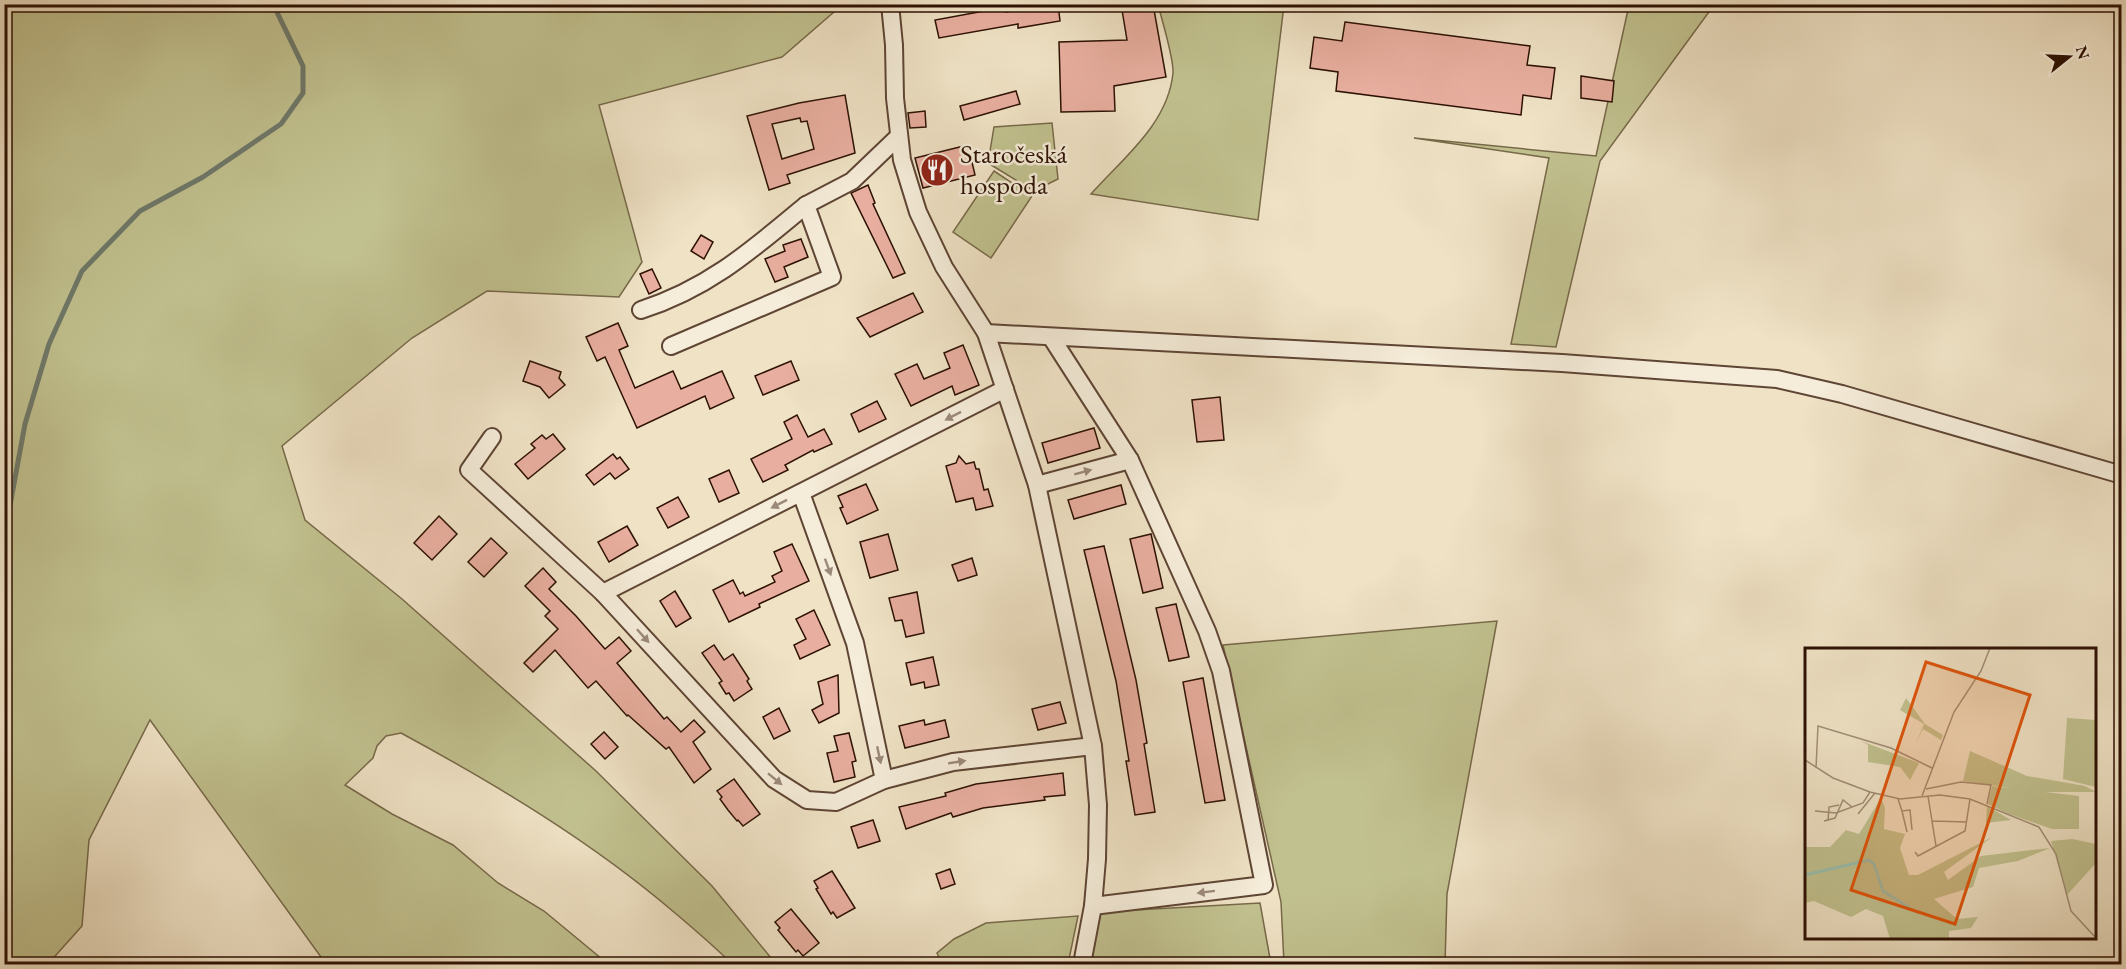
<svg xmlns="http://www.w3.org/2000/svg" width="2126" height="969" font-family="'EB Garamond',serif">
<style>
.green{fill:#c1c18f;stroke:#776949;stroke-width:1.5}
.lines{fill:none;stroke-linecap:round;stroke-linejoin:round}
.stream{stroke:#6f796a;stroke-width:5}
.building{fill:#e8ae9f;stroke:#2d1103;stroke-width:1.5;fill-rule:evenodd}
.minor-casing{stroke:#5e4534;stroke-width:20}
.minor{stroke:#f5ecd9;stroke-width:16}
.oneway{fill:#9b8979}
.labels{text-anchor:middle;stroke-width:5;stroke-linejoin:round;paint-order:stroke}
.poi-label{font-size:27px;fill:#2d1103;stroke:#f5ecd9;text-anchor:start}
.inset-river{fill:none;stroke:#9bbfae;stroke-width:3}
.inset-road{fill:none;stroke:#a18e77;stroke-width:1.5}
.view{fill:#df550c;fill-opacity:0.15;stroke:#df550c;stroke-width:3}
.inset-edge{fill:none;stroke:#2d1103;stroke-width:3}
</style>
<rect width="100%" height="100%" fill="#efe2c5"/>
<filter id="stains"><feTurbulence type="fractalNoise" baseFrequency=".00333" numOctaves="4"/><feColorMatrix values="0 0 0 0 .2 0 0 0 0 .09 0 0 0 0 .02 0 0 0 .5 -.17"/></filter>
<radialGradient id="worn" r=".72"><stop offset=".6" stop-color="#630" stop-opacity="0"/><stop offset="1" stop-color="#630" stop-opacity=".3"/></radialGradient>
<g class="green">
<path d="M5 4 842 5 782 57 599 105 642 262 619 297 487 291 412 338 282 446 305 520 402 599 596 771 712 886 776 964H732C714 946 695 930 675 913 592 842 497 785 401 733L386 736 377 746 373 758 345 785 392 814 453 845 498 883 544 911 608 964H326L150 720 89 840 82 926 48 964H5Z"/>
<path d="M1158 5H1284L1258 220 1091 194C1123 158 1168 124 1173 73 1174 61 1162 19 1158 5Z"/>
<path d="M1629 5H1714L1600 161 1556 347 1511 344 1549 158 1414 138 1596 156Z"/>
<path d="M1052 123 1058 179 1034 191 988 163 994 127Z"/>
<path d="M994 171 1032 196 991 258 953 232Z"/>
<path d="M1497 621 1447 894 1445 964H1284L1281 902 1223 645Z"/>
<path d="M1260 903 1271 964H1091L1100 912Z"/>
<path d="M1078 916 1068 964H942L937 953 954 939 986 923Z"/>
</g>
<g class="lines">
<path class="stream" d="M4 538 25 424 49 344 82 271 140 211 203 177 281 124 303 93V66L273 4"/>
</g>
<g class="building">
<path d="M1058 4 1060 21 1018 28V24L939 38 935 20 1006 7V12Z"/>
<path d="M1121 4H1153L1166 77 1114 86 1115 111 1061 112 1059 42 1127 40Z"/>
<path d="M1345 22 1530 46 1527 65 1555 68 1551 99 1523 95 1521 115 1336 91 1338 72 1310 68 1314 37 1342 41Z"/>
<path d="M1581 76 1614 81 1612 102 1581 98Z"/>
<path d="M1016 91 1020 104 964 120 960 106Z"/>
<path d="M845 95 855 153 787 175 790 183 769 190 747 116 799 103ZM800 118 801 122 807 121 814 149 782 159 772 124Z"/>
<path d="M925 111 926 127 910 128 908 113Z"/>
<path d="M968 145 975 175 923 188 915 158Z"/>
<path d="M868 185 875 203 873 204 905 273 893 278 851 193Z"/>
<path d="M701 235 713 242 704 259 691 251Z"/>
<path d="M801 239 808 257 784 267 788 277 775 282 765 259 785 251 783 245Z"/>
<path d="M652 269 661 288 649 294 640 274Z"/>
<path d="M913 293 923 312 870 337 857 318Z"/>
<path d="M618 323 628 346 619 350 635 388 673 371 681 389 722 371 734 398 710 409 705 396 637 428 605 357 597 361 586 337Z"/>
<path d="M963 345 979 385 955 395 952 386 911 406 895 374 917 364 924 379 950 368 944 353Z"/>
<path d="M530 361 561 372 559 378 565 385 549 398 540 387 523 381Z"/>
<path d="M791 361 799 380 763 395 755 376Z"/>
<path d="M1220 397 1224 440 1197 442 1192 400Z"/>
<path d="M877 401 886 419 859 432 851 414Z"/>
<path d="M797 415 808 437 824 429 832 444 814 452 813 450 785 465 788 470 763 482 751 459 792 439 784 422Z"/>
<path d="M1094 428 1100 448 1048 463 1042 443Z"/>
<path d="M553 434 565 449 528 479 515 464 535 448 531 444 542 435 546 439Z"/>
<path d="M613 454 617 459 620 457 629 469 615 479 610 473 594 485 586 475Z"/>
<path d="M959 456 966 464 974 462 976 469H979L984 490 988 489 993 506 976 510 973 498 956 502 946 466 956 463Z"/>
<path d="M729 470 739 493 719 502 709 479Z"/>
<path d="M866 484 878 510 847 524 840 508 843 507 838 496Z"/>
<path d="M1121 485 1126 504 1074 519 1068 500Z"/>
<path d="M678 497 689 517 668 528 657 508Z"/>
<path d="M439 516 457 534 432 560 414 543Z"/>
<path d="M627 526 638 545 609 562 598 542Z"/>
<path d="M888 534 898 570 870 578 860 542Z"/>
<path d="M1151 534 1163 588 1143 593 1130 539Z"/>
<path d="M491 538 507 553 484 577 468 562Z"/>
<path d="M792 544 809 581 759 604 760 607 729 622 713 590 733 580 740 594 743 592 745 596 775 582 772 576 782 571 774 552Z"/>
<path d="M1104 546 1136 680 1147 743 1144 744 1155 812 1135 815 1126 761H1129L1116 681 1084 550Z"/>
<path d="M972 558 977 575 958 581 952 565Z"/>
<path d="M543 568 556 582 549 589 576 616 605 649 619 637 631 651 617 663 664 719 667 717 681 732 694 720 705 732 693 742 711 769 694 783 669 747 666 749 628 715 627 716 596 681 588 688 555 650 533 672 524 663 558 629 545 616 550 611 525 586Z"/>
<path d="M675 591 691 618 676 627 660 601Z"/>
<path d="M917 592 924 633 906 637 902 620 895 621 889 598Z"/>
<path d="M1176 604 1189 657 1169 661 1156 608Z"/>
<path d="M814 610 830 645 800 659 794 645 806 639 796 619Z"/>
<path d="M714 645 724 660 733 654 749 679 747 681 752 689 734 701 729 693 726 694 719 683 722 681 702 653Z"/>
<path d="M933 657 939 685 925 688 924 682 911 685 906 663Z"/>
<path d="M838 675 839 713 819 723 812 710 823 704 818 682Z"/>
<path d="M1203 678 1225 800 1205 803 1183 682Z"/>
<path d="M1060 702 1066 723 1038 730 1032 709Z"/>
<path d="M779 708 790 731 774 739 763 717Z"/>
<path d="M924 720 925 725 945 720 949 737 905 748 899 726Z"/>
<path d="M604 732 618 747 605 759 591 744Z"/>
<path d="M849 733 856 761 852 762 855 777 834 782 827 753 838 751 834 736Z"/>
<path d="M1063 773 1065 795 1044 797 1045 800 983 808 953 817 951 813 906 829 899 807 946 796 945 793 976 784Z"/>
<path d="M734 779 760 814 743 826 738 820 737 821 728 810 720 799 722 797 717 791Z"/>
<path d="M873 820 880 841 858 848 851 827Z"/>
<path d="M950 869 955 884 941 889 936 874Z"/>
<path d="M832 871 855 908 837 918 833 912 831 914 816 889 818 888 814 881Z"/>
<path d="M791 909 819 943 803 956 798 950 796 952 778 930 780 928 775 922Z"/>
</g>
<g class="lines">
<defs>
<g id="minor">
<path d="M890 4 894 45 895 98 902 160 918 212 944 267 986 333 1037 485 1093 746 1098 805 1097 859 1093 906 1082 964"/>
<path d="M641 310C709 288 752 250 806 205"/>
<path d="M986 333 1562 363 1777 379 1842 394 2122 475"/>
<path d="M1051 337 1130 460 1207 631 1221 671 1264 885 1093 906"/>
<path d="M671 346 832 277 806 205 852 181 898 137"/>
<path d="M492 437 469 470 603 593 774 779 807 800 836 802 884 780 953 762 1093 746"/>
<path d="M1037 485 1130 460"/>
<path d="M801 493 855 643 884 780"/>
<path d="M603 593 1005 389"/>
</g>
</defs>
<use href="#minor" class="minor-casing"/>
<use href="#minor" class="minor"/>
</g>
<defs><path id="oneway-solid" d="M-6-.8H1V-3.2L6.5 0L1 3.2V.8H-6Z" transform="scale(1.5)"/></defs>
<g class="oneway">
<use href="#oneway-solid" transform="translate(953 416) rotate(153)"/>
<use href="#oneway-solid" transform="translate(1083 472) rotate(-15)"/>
<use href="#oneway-solid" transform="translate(779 504) rotate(153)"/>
<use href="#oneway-solid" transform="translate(828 567) rotate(70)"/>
<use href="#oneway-solid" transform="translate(643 636) rotate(48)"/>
<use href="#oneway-solid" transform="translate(879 755) rotate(78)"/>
<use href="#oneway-solid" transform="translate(957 762) rotate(-9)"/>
<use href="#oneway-solid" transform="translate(775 779) rotate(39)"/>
<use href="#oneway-solid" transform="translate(1206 892) rotate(173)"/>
</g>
<defs>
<symbol id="restaurant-disc" viewBox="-11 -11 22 22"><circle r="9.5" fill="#8f2418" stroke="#f5ecd9"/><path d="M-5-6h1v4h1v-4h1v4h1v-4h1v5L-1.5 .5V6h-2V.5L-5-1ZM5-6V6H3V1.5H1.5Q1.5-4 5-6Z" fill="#fff"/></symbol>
</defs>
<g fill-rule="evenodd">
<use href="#restaurant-disc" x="918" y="151" width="38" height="38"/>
</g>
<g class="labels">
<g class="poi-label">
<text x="960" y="163">Staročeská<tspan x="960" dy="31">hospoda</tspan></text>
</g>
</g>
<g transform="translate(1805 648)">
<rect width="291" height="291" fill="#efe2c5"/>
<path d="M101 50 120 76 138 87 136 92 118 81 111 95 119 76 95 62ZM262 70 291 72V139L258 131ZM56 93 114 115 105 132 95 119 63 114V97ZM165 103 222 128 280 138 291 144H233L158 133ZM187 138 274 148V181H247L201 165 183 156ZM76 150 80 160 79 181 100 186 95 200 104 227H113L187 189 139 224 143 232 176 208 245 200 213 213 174 220 168 239 129 251 152 271 173 269 166 280 144 283V291H85L78 268 61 261 46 269 9 253 0 255V199H25L41 182 54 186ZM182 158 206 172 181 175ZM267 191 291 196V215L262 247 246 193Z" fill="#c1c18f"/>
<path class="inset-river" d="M0 227 64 212 69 216 78 243 105 260"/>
<path class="inset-road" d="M0 112 28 130 65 144 95 151 135 147 165 151 234 179 251 206 266 263 291 290M11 120 13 78 86 100 127 120M121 141 156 134 186 137 182 156M117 148 149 64 176 23 185 0M123 148 131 198M93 151 97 163 105 162 107 182M10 163 31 165 58 155 65 144M97 163 102 184M53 166 70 145M19 173 30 170 38 152 47 159M23 173 24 159 34 157M127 173 161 174M110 204 113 208 160 183 165 151"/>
<path class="view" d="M121 14 225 47 150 276 46 242Z"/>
<rect width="291" height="291" class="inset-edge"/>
</g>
<rect width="2126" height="969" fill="none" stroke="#efe2c5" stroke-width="24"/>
<rect x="6" y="6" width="2114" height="957" fill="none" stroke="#2d1103" stroke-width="3"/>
<rect x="12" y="12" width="2102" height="945" fill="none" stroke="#2d1103" stroke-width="1.5"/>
<g transform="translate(2069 57) rotate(72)" stroke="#f5ecd9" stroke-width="4.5" paint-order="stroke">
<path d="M0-4.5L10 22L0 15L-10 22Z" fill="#2d1103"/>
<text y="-9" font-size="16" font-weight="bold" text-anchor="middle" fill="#2d1103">N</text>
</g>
<rect width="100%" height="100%" filter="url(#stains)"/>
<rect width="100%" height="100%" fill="url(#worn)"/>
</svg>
